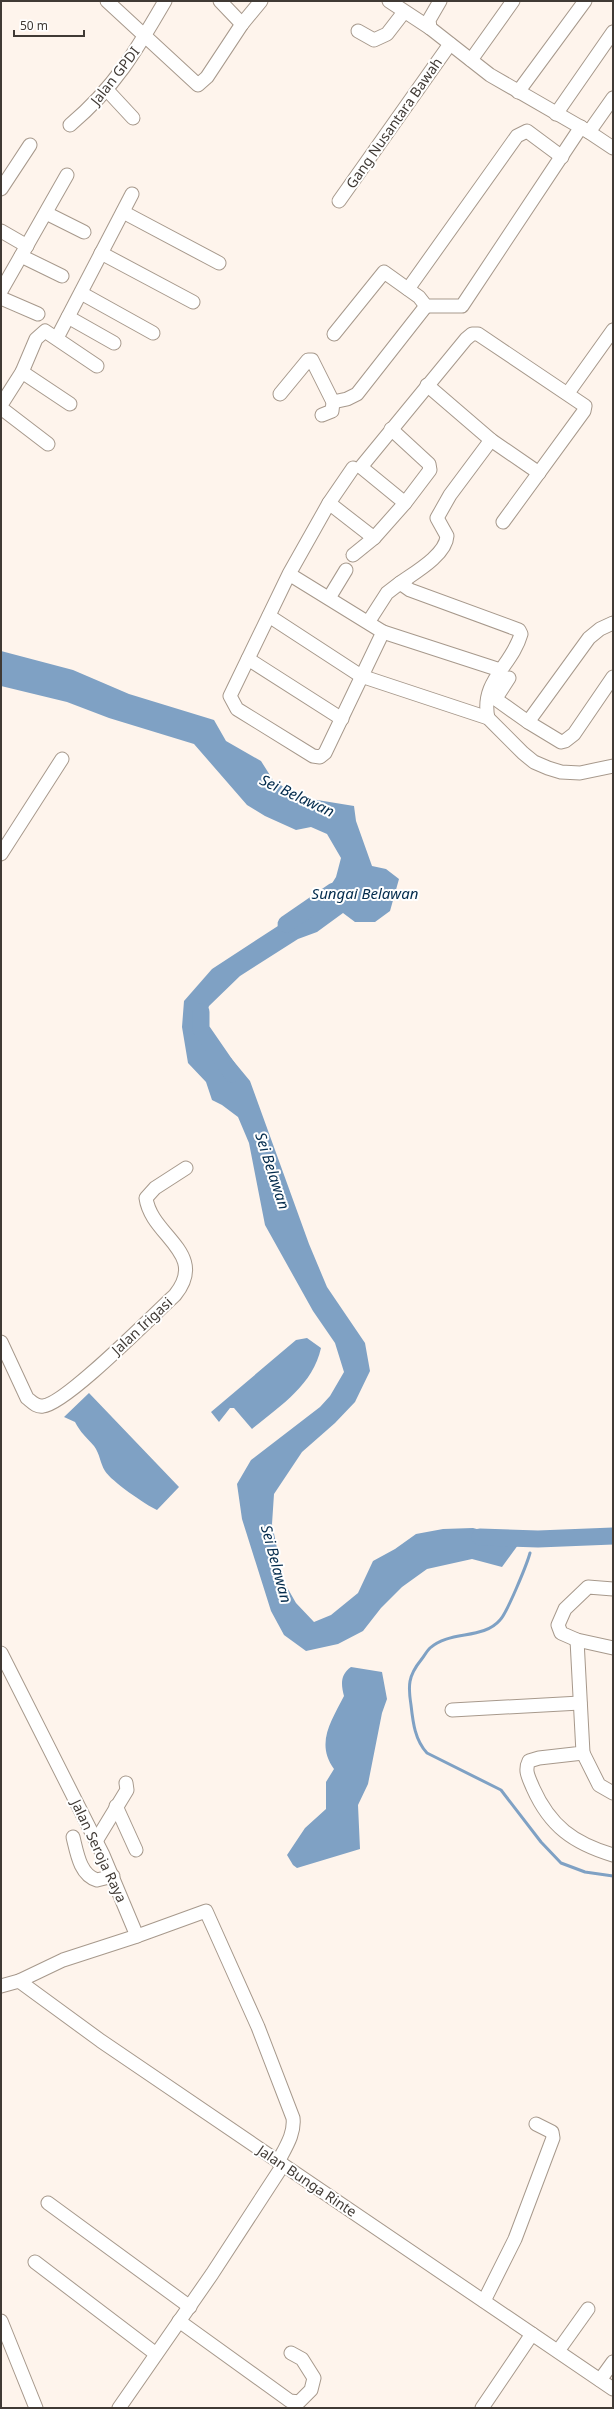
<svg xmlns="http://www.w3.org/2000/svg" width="614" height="2409" font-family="'Noto Sans',sans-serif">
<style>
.water{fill:#7fa1c4}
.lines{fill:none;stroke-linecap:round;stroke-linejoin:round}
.stream{stroke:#7fa1c4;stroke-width:3}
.river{stroke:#7fa1c4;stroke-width:17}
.minor-casing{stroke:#a7998c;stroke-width:15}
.minor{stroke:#fff;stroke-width:13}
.labels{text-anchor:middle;stroke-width:4;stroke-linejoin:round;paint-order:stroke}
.street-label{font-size:14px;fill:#403a35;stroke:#fff}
.water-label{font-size:15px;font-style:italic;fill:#032b4c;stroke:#fff}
</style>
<rect width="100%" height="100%" fill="#fef4ec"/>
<g class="water">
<path d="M1 651 73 670 129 694 214 720 226 741 261 761 273 780 299 797 354 806 356 821 372 866 386 869 399 879 390 911 375 922H355L343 913 317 932 298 939 240 976 209 1006 202 1029 214 1053 231 1058 250 1081 309 1244 327 1287 365 1343 370 1371 355 1402 335 1423 302 1452 274 1494 272 1524 284 1582 296 1603 314 1622 331 1615 358 1593 373 1561 395 1549 416 1534 443 1529 473 1528 521 1541 502 1567 472 1559 427 1569 402 1587 381 1608 363 1631 338 1644 306 1651 284 1635 271 1611 242 1519 237 1484 251 1460 320 1407 330 1396 344 1372 335 1343 313 1311 265 1225 249 1143 238 1117 222 1105 212 1100 206 1082 188 1063 182 1027 184 1001 212 969 281 924 311 908 324 896 336 877 341 858 327 834 311 827 296 830 265 816 247 805 194 744 109 718 67 702 1 686Z"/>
<path d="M307 1338 321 1348C313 1385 280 1406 252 1429L234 1408H230L219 1422 211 1412 296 1340Z"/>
<path d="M89 1393 179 1487 157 1510C146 1505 111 1481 105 1471 100 1463 100 1454 94 1446 87 1438 80 1432 75 1422L64 1417Z"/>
<path d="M351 1667 382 1672 387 1699 382 1713 368 1784 358 1805 360 1849 297 1868 293 1865 287 1855 305 1828 326 1809V1782L334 1769C315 1743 332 1720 344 1696 341 1684 340 1675 351 1667Z"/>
</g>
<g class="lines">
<path class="stream" d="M530 1553C527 1564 507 1613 500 1620 483 1640 450 1630 430 1648 427 1651 424 1656 421 1660 408 1676 408 1686 411 1705 413 1723 415 1740 427 1753L501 1790 541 1842 561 1863 585 1872 613 1876"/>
<g class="river">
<path d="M286 924 334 891"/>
<path d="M201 1012V1029L232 1074"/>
<path d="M480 1537 538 1539 613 1536"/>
</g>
<defs>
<g id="minor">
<path d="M107 1 198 85 207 77 242 24 261 1"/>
<path d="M220 1 242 24"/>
<path d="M389 1 430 28 490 75 589 132 613 148"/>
<path d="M430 28 429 20 440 1"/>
<path d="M358 31 374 40 387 34 404 12"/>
<path d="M471 60 513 1"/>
<path d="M107 90 133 118"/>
<path d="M518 92 585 1"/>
<path d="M556 114 613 32"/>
<path d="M70 125C115 87 136 51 165 1"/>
<path d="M589 132 613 98"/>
<path d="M1 189 30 145"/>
<path d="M339 201 450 44"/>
<path d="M123 212 219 263"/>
<path d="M46 213 84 232"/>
<path d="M1 231 27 246"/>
<path d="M101 253 193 302"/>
<path d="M21 256 62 276"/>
<path d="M408 289 517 136 527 131 562 157"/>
<path d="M1 291 67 175"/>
<path d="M81 293 153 333"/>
<path d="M1 298 38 314"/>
<path d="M68 317 114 343"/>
<path d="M334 334 384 272 419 297 426 306H462L581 127"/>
<path d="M57 338 132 194"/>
<path d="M22 372 70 404"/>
<path d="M427 385 491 440 539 473"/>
<path d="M568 393 613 330"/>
<path d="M280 394 308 360H312L333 402 332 411 322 415"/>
<path d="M333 402 347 399 357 394 426 306"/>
<path d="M1 405 22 372 36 339 45 331 97 366"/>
<path d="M1 408 48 444"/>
<path d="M353 468 329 503 374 538 405 503 430 470 429 464 391 429"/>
<path d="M405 503 361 467 466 339 472 334H478L585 406 584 411 503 522"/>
<path d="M353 555 374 538"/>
<path d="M289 574 383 632 325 753 320 757 313 756 237 709 230 696 289 574 329 503"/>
<path d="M400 583C414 573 446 555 447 536L437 518 450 495 491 440"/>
<path d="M329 598 346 570"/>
<path d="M269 616 361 676 488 718 523 753 534 762 548 768 561 772 580 773 613 766"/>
<path d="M369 621 387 593 400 583 410 590 519 630 521 634C512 666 480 681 488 718"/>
<path d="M383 632 500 670"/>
<path d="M248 659 342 719"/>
<path d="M509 678 498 695 497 700 528 722 589 638 600 629 613 623"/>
<path d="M528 722 561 742 565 741 574 734 613 677"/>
<path d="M1 854 62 759"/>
<path d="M1 1342 27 1398C32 1402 36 1407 43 1406 66 1404 153 1315 175 1295 209 1253 151 1236 146 1198L155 1188 186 1168"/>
<path d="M613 1589 588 1587 565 1609 558 1625 561 1633 577 1640 613 1648"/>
<path d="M577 1640 583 1753 539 1758 529 1761C524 1771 529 1778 533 1788 550 1826 573 1843 613 1855"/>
<path d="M1 1653 103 1855 137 1936 63 1960 19 1981"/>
<path d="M452 1710 580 1703"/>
<path d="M583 1753 599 1785 613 1793"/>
<path d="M116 1806 136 1850"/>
<path d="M73 1837C77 1853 80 1875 97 1880L113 1876"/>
<path d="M96 1841 127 1790 126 1783"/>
<path d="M137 1936 206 1911 258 2027 293 2118C295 2134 285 2148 278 2162"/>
<path d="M1 1986 19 1981 101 2041 613 2389"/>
<path d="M48 2203 190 2307"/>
<path d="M35 2262 156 2354"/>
<path d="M484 2301 515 2239 553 2138 552 2132 536 2124"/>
<path d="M1 2321 36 2408"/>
<path d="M179 2321 290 2401 299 2402 311 2390 314 2378 302 2359 291 2353"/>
<path d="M558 2351 588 2309"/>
<path d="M600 2380 613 2362"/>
<path d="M119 2408 212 2274 283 2165"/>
<path d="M482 2408 532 2334"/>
</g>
</defs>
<use href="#minor" class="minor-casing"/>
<use href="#minor" class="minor"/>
</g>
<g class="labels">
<g class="street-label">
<text transform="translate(115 76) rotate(-52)" y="5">Jalan GPDI</text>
<text transform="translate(394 123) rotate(-55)" y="5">Gang Nusantara Bawah</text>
<text transform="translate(142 1326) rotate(-43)" y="5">Jalan Irigasi</text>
<text transform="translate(99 1851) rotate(65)" y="5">Jalan Seroja Raya</text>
<text transform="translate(307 2181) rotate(34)" y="5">Jalan Bunga Rinte</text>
</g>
<g class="water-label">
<text transform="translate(297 796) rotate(25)" y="5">Sei Belawan</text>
<text x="365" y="899">Sungai Belawan</text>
<text transform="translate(272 1171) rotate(72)" y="5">Sei Belawan</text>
<text transform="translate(276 1564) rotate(75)" y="5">Sei Belawan</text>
</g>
</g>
<rect width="614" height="2409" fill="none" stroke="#403a35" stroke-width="4"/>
<path d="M14 30v6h70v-6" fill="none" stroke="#403a35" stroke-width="2"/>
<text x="20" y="30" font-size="12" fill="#403a35" stroke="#ffffff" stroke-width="3" paint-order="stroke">50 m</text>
</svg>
